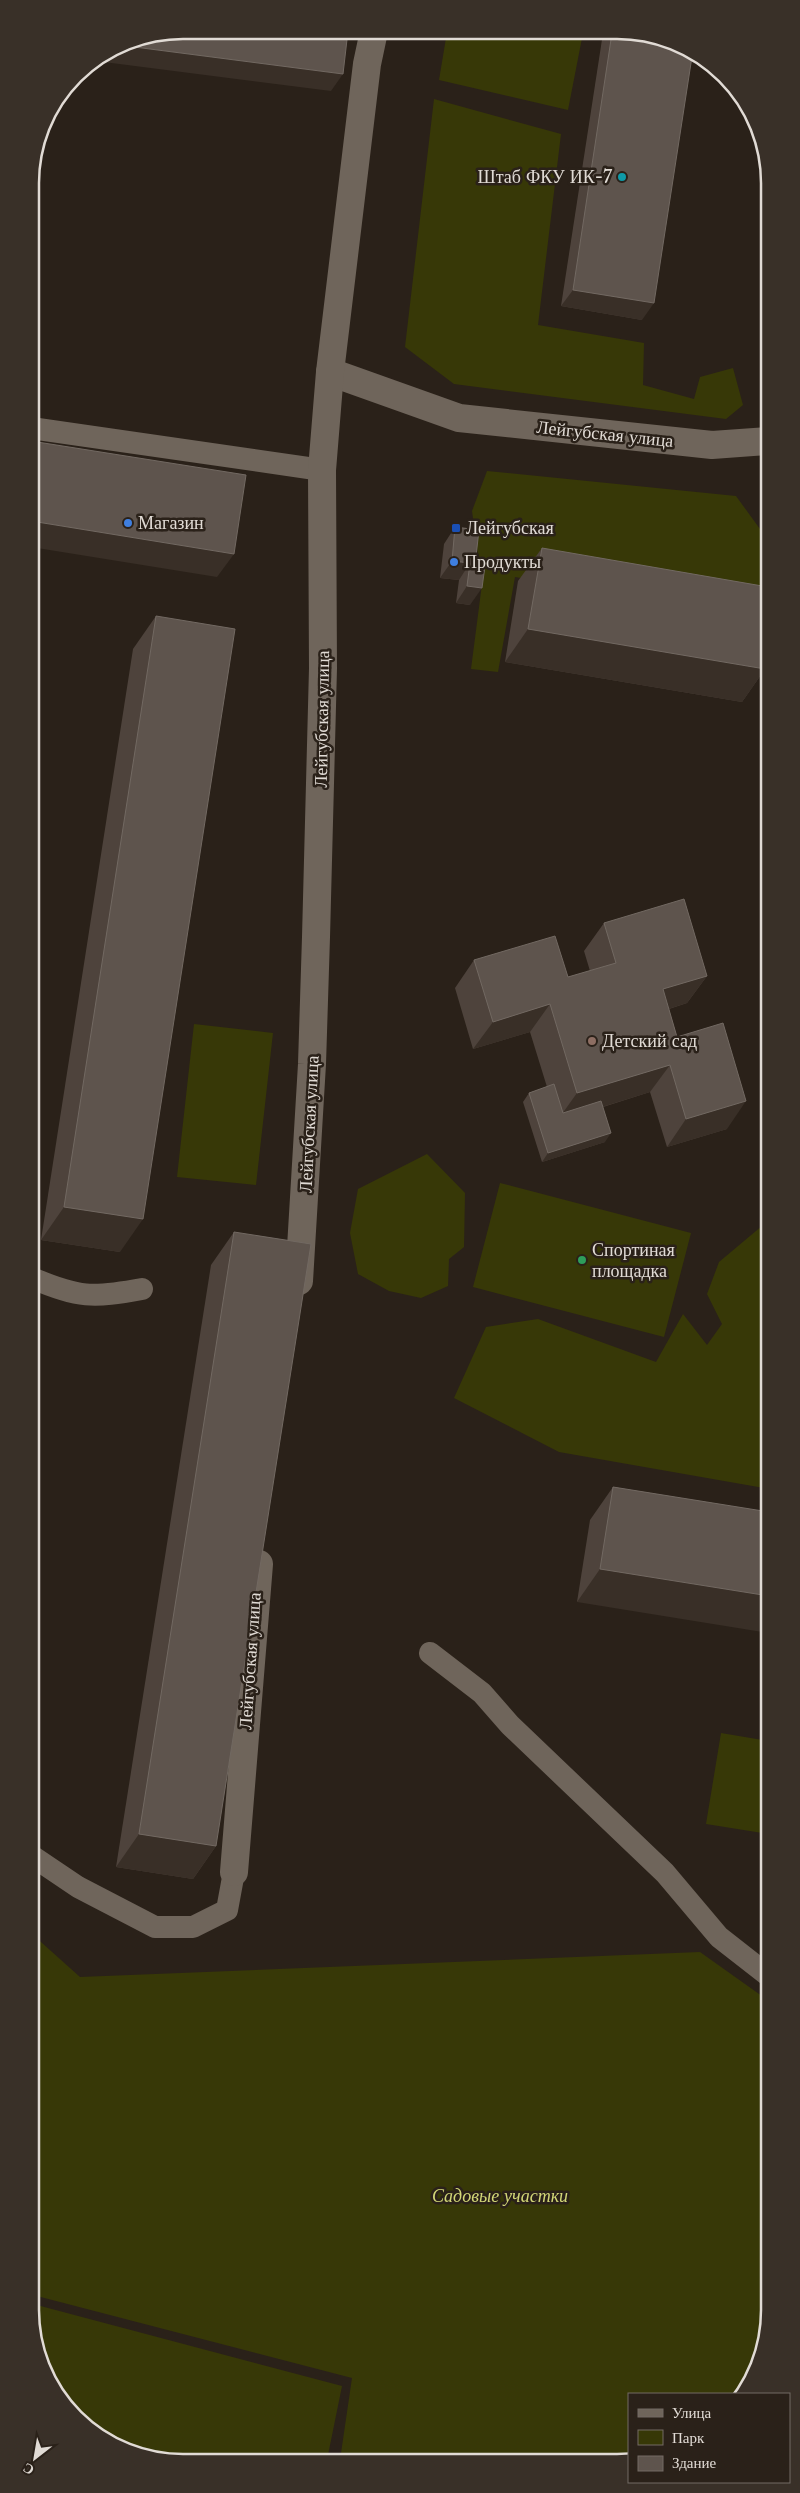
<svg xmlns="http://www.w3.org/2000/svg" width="800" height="2493" font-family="'Libre Baskerville',serif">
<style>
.green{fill:#373807}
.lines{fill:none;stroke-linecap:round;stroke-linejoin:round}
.service{stroke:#6f655b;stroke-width:22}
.minor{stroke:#6f655b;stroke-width:28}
.wall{fill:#4e433c}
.shaded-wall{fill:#392f27}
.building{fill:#5e544d;stroke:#726962}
.culture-dot{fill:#0f9aa8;stroke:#2a2119;stroke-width:2}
.shop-dot{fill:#3f7fe0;stroke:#2a2119;stroke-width:2}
.transit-dot{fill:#1a4fb4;stroke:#2a2119;stroke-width:2}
.education-dot{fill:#8d6e63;stroke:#2a2119;stroke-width:2}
.leisure-dot{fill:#2e9e5b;stroke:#2a2119;stroke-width:2}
.labels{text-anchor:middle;stroke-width:5;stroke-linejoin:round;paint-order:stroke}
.poi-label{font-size:18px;fill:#e1dbd5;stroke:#2a2119;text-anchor:start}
.street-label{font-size:18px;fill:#e1dbd5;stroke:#2a2119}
.park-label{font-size:18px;font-style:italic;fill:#d2d677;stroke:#2a2119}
.rim{fill:none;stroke:#e1dbd5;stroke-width:2.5}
</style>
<rect width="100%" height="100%" fill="#2a2119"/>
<g class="green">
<path d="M447 32 583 33 568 110 439 80Z"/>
<path d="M434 99 561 134 538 325 644 343 643 385 694 399 700 377 733 368 743 405 726 419 454 384 405 347Z"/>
<path d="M487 471 736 496 768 540 765 618 515 577 498 672 471 669 482 584 472 511Z"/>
<path d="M194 1024 273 1033 256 1185 177 1177Z"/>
<path d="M427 1154 465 1193 464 1247 449 1259 448 1286 421 1298 389 1291 358 1274 350 1233 358 1189Z"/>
<path d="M500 1183 691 1233 664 1337 473 1287Z"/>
<path d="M768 1221 769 1489 559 1452 454 1398 486 1327 538 1319 656 1362 683 1314 707 1345 722 1324 707 1294 719 1262Z"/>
<path d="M721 1733 769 1741V1834L706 1824Z"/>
<path d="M32 1934 80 1977 700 1952 769 2001 770 2319 758 2368 742 2394H629V2460H340L352 2378 33 2295Z"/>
<path d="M33 2304 342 2386 327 2460H154L107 2443 75 2418 46 2378 33 2339Z"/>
</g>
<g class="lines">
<g class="service">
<path d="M31 428 322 470"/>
<path d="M32 1278C78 1298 93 1298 142 1289"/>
<path d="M430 1653 482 1693 510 1725 665 1873 719 1937 769 1976"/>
<path d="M32 1856 78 1887 155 1927H193L227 1910 234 1872"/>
</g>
<g class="minor">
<path d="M330 372 459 418 712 445 767 441"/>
<path d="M299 1281 312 1064 316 937 323 668 322 470 330 372 367 64 374 31"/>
<path d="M234 1872 259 1564"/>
</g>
</g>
<g class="wall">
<path d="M603 33H647L642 320 561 306Z"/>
<path d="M455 527 479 530 470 605 456 603 459 580 440 578 444 544Z"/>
<path d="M542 548 765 669 742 702 505 662 518 581Z"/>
<path d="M156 616 120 1252 41 1240 133 649Z"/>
<path d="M604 923 707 976 687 1003 669 1009 677 1037 727 1129 667 1147 650 1092 603 1107 605 1142 542 1162 523 1102 529 1093 547 1087 530 1032 473 1049 455 988 474 960 568 977 590 971 584 951Z"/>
<path d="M234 1232 216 1846 193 1879 116 1867 211 1265Z"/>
<path d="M613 1487 769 1512 577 1602 590 1520Z"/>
</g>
<g class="shaded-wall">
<path d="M119 45 343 74 331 91 96 61Z"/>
<path d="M573 290 654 303 642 320 561 306Z"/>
<path d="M31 521 234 554 217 577 31 547Z"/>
<path d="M452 561 470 563 459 580 440 578Z"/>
<path d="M467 586 482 588 470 605 456 603Z"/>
<path d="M528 629 765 669 742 702 505 662Z"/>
<path d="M707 976 687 1003 643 1017 663 989Z"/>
<path d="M550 1004 530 1032 473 1049 493 1022Z"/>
<path d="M670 1065 650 1092 557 1121 577 1093Z"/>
<path d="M746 1101 727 1129 667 1147 686 1119Z"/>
<path d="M611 1133 605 1142 542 1162 548 1153Z"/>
<path d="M64 1207 143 1219 120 1252 41 1240Z"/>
<path d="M600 1569 769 1596V1633L577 1602Z"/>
<path d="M139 1834 216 1846 193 1879 116 1867Z"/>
</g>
<g class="building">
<path d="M183 30 348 31 343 74 119 45 125 42Z"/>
<path d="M612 33H647L693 50 654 303 573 290Z"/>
<path d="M31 441 246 475 234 554 31 521Z"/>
<path d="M455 527 479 530 475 565 485 566 482 588 467 586 470 563 452 561Z"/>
<path d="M542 548 768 587V651L765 669 528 629Z"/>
<path d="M156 616 235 629 143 1219 64 1207Z"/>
<path d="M684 899 707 976 663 989 677 1037 723 1023 746 1101 686 1119 670 1065 577 1093 550 1004 493 1022 474 960 555 936 568 977 616 963 604 923Z"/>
<path d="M554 1084 563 1113 601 1101 611 1133 548 1153 529 1093Z"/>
<path d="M234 1232 311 1244 216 1846 139 1834Z"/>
<path d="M613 1487 769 1512V1596L600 1569Z"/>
</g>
<circle class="culture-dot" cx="622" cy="177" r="5"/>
<g class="shop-dot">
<circle cx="128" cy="523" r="5"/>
<circle cx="454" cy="562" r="5"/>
</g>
<rect class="transit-dot" x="451" y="523" width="10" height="10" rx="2.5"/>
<circle class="education-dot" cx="592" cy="1041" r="5"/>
<circle class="leisure-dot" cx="582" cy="1260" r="5"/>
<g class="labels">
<g class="poi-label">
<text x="612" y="183" text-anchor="end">Штаб ФКУ ИК-7</text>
<text x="138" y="529">Магазин</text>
<text x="466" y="534">Лейгубская</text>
<text x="464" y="568">Продукты</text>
<text x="602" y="1047">Детский сад</text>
<text x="592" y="1256">Спортиная<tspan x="592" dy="21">площадка</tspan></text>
</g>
<g class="street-label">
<text transform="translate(605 434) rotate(6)" y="6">Лейгубская улица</text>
<text transform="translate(322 719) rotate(-89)" y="6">Лейгубская улица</text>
<text transform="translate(309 1124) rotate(-87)" y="6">Лейгубская улица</text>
<text transform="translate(250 1661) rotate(-86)" y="6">Лейгубская улица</text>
</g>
<g class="park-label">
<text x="500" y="2202">Садовые участки</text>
</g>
</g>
<path d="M0 0H800V2493H0ZM183 39H617A144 144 0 0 1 761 183V2310A144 144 0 0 1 617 2454H183A144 144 0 0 1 39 2310V183A144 144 0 0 1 183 39Z" fill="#393028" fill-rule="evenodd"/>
<path class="rim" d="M183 39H617A144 144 0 0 1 761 183V2310A144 144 0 0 1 617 2454H183A144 144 0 0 1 39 2310V183A144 144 0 0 1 183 39Z"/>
<rect x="628" y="2393" width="162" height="90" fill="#2a2119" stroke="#736b64"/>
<rect x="638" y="2409" width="25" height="8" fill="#6f655b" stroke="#736b64"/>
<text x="672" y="2418" font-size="15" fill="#e1dbd5">Улица</text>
<rect x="638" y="2430" width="25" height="15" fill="#373807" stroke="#736b64"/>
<text x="672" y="2443" font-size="15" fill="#e1dbd5">Парк</text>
<rect x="638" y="2456" width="25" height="15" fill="#5e544d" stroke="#736b64"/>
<text x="672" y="2468" font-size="15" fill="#e1dbd5">Здание</text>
<g transform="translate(35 2458) rotate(211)" stroke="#2a2119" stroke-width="4" paint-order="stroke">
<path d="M0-4L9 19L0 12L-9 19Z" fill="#e1dbd5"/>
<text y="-8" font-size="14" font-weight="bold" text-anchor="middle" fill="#e1dbd5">С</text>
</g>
</svg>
